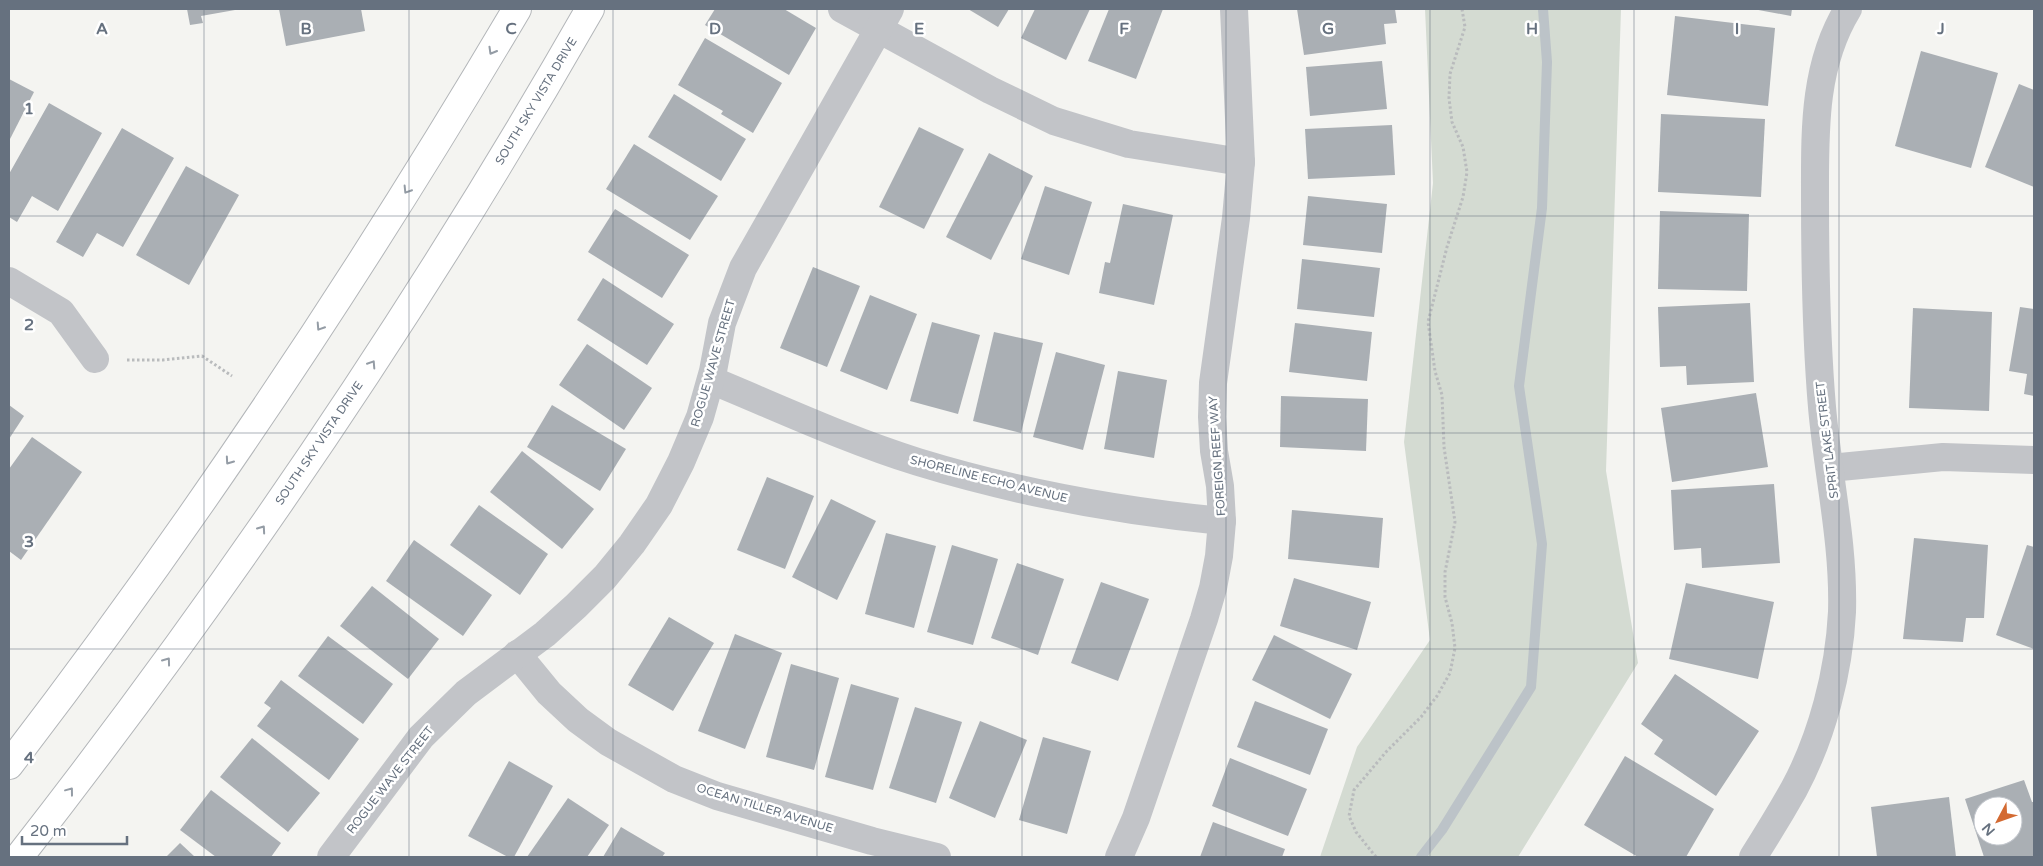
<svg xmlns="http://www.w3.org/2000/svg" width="2043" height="866" font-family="'Varela Round',sans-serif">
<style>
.green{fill:#d4dbd2}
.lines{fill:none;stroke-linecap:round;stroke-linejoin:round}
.stream{stroke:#bcc3c8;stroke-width:10}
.building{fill:#aaafb4;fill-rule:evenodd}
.major-casing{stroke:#b3b6b9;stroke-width:30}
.path{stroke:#b9bbbd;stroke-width:3;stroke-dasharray:2.5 2.5;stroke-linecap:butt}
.minor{stroke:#c2c4c8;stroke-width:28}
.major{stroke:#fff;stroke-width:28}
.oneway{stroke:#949ca5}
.grid{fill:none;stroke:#66717f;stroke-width:1;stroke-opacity:0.55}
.labels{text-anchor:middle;stroke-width:5;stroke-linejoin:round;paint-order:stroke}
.street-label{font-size:12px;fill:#66717f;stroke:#fff}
.grid-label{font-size:16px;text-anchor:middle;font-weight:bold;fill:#66717f;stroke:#fff;stroke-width:5;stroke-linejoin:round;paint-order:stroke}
</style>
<rect width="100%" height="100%" fill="#f4f4f1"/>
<path class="green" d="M1425 9H1621L1606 471 1638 663 1518 857H1320L1357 747 1430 640 1404 442 1433 183Z"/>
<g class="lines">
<path class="stream" d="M1421 857 1442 830 1531 687 1542 544 1519 386 1542 208 1547 62 1543 9"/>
</g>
<g class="building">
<path d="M187 9H235V10L201 16 203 23 190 25Z"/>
<path d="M279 9H361L365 31 286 46Z"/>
<path d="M715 9H784L816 28 789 75 705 25Z"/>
<path d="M968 9H1009L998 27Z"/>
<path d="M1035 9H1090L1066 60 1021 38Z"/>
<path d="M1109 9H1163L1136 79 1088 61Z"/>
<path d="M1297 9H1395L1397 23 1384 24 1386 44 1304 55Z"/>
<path d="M1753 9H1792L1791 16Z"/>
<path d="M1675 16 1775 28 1768 106 1667 95Z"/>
<path d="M705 38 782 83 753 133 721 114 723 111 678 85Z"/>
<path d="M1921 51 1998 73 1971 168 1895 146Z"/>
<path d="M1382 61 1387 109 1310 116 1306 67Z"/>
<path d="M9 79 34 92 9 141Z"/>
<path d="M2019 84 2034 90V187L1985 167Z"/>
<path d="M674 94 746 139 721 181 648 137Z"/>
<path d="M49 103 102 133 58 211 32 196 17 222 9 217V174Z"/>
<path d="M1661 114 1765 119 1761 197 1658 192Z"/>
<path d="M1392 125 1395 175 1308 179 1305 129Z"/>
<path d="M919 127 964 149 924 229 879 207Z"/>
<path d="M122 128 174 158 123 247 97 233 83 257 56 242Z"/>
<path d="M634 144 718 196 690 240 606 189Z"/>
<path d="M989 153 1033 176 991 260 946 237Z"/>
<path d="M186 166 239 195 189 285 136 255Z"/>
<path d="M1045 186 1092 202 1069 275 1021 259Z"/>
<path d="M1308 196 1387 204 1382 253 1303 245Z"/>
<path d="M1123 204 1173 215 1154 305 1099 293 1105 262 1110 263Z"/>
<path d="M615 209 689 255 662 298 588 252Z"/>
<path d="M1660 211 1749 214 1747 291 1658 289Z"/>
<path d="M1302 259 1380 268 1374 317 1297 309Z"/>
<path d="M813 267 860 286 827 367 780 348Z"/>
<path d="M603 278 674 324 647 365 577 320Z"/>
<path d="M870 295 917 314 887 390 840 371Z"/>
<path d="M1750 303 1754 382 1687 385 1686 366 1660 367 1658 307Z"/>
<path d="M2020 307 2034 309V396L2024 394 2027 374 2009 371Z"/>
<path d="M1913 308 1992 312 1989 411 1909 408Z"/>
<path d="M932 322 980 335 958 414 910 401Z"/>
<path d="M1295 323 1372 332 1367 381 1289 372Z"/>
<path d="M994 332 1043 343 1021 433 973 421Z"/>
<path d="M587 344 652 388 624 430 559 385Z"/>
<path d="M1056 352 1105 365 1083 450 1033 437Z"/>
<path d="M1118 371 1167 380 1154 458 1104 449Z"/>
<path d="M1756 393 1768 467 1672 482 1661 408Z"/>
<path d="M1281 396 1368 399 1366 451 1280 447Z"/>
<path d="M9 405 24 416 9 439Z"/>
<path d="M552 405 626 449 600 491 527 447Z"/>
<path d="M32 437 82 472 21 560 9 551V469Z"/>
<path d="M522 451 594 509 562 549 490 492Z"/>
<path d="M767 477 814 496 785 569 737 550Z"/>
<path d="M1774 484 1780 563 1702 568 1701 548 1674 550 1671 490Z"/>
<path d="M831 499 876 521 837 600 792 577Z"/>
<path d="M479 505 548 554 520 595 450 545Z"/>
<path d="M1292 510 1383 518 1379 568 1288 559Z"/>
<path d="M886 533 936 546 914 628 865 614Z"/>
<path d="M1914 538 1988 545 1984 618H1966L1963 642 1903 639Z"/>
<path d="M414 540 492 595 463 636 386 581Z"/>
<path d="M952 545 998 559 973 645 927 632Z"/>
<path d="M2027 545 2034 547V649L1996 635Z"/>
<path d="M1017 563 1064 579 1038 655 991 638Z"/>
<path d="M1294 578 1371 602 1357 650 1280 626Z"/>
<path d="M1101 582 1149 599 1118 681 1071 663Z"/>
<path d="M1686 583 1774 602 1758 679 1669 659Z"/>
<path d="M372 586 439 639 408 679 340 626Z"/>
<path d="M669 617 714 643 673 711 628 685Z"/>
<path d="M735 634 782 653 745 749 698 731Z"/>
<path d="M1274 635 1352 674 1330 719 1252 680Z"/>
<path d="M328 636 393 684 363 724 298 676Z"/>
<path d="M791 664 839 678 814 770 766 757Z"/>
<path d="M1675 674 1759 731 1716 796 1654 754 1663 740 1641 724Z"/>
<path d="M281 680 359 739 329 780 257 726 271 708 264 703Z"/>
<path d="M851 684 899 698 873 790 825 777Z"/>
<path d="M1255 701 1328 729 1310 775 1237 747Z"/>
<path d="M915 707 962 722 936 803 889 788Z"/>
<path d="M980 721 1027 740 995 818 949 798Z"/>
<path d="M1043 737 1091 751 1067 834 1019 820Z"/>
<path d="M252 738 320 793 288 832 220 777Z"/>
<path d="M1625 756 1714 809 1686 857H1638L1584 825Z"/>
<path d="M1230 758 1307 789 1288 836 1212 806Z"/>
<path d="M509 761 553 786 514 857H508L468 836Z"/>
<path d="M2024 780 2032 802H2034V857H1984L1965 799ZM1983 806H2013V836H1983Z"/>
<path d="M211 790 281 843 271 857H216L180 830Z"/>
<path d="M1949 797 1956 857H1877L1871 807Z"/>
<path d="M568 798 609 825 587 857H527Z"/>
<path d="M1213 822 1285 849 1282 857H1200Z"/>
<path d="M621 827 665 853 662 857H603Z"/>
<path d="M180 843 195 857H166Z"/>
</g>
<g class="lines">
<defs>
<g id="major">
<path d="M9 765C194 524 362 271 517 9"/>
<path d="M19 857C229 588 421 305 590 9"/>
</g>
</defs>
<use href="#major" class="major-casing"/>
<g class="path">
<path d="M127 360H163L202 356 232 376"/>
<path d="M1376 857 1356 832 1349 816 1354 790 1386 752 1421 717 1437 696 1450 673 1455 648 1452 623 1445 597V572L1455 522 1444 447 1442 395 1435 371 1428 322 1447 247 1463 197 1467 172 1463 147 1452 122 1449 98 1450 74 1465 27 1462 9"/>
</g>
<g class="minor">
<path d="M842 9 990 90 1054 121 1129 144 1241 162"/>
<path d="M9 281 61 312 95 359"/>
<path d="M711 380C779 408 847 440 918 462 1016 492 1120 511 1222 521"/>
<path d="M1830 468 1943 457 2034 460"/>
<path d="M517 654 549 693 578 720 608 742 674 779 717 796 872 841 937 857"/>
<path d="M331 857 421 737 466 693 545 634 576 606 605 577 632 544 659 505 681 462 700 417 713 371 722 323 743 268 890 9"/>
<path d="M1119 857 1136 818 1204 619 1213 588 1219 556 1222 521 1220 486 1214 451 1212 417 1213 383 1236 218 1241 162 1234 9"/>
<path d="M1753 857C1767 835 1781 812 1794 789 1822 737 1839 672 1842 612 1844 543 1828 476 1822 407 1816 337 1815 267 1815 196 1815 132 1813 66 1848 9"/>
</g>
<use href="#major" class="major"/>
</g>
<defs><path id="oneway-chevron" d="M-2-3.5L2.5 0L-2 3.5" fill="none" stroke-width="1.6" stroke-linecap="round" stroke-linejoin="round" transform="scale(1.25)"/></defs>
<g class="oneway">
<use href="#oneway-chevron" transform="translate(492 51) rotate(120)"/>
<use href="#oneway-chevron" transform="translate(407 190) rotate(122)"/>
<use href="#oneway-chevron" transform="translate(320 327) rotate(123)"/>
<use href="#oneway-chevron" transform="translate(372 364) rotate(-57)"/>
<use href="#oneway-chevron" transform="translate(229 461) rotate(125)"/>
<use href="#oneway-chevron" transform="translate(262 529) rotate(-55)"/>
<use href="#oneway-chevron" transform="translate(167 661) rotate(-54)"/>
<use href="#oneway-chevron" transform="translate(70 791) rotate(-53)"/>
</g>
<path class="grid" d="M204 9V857M409 9V857M613 9V857M817 9V857M1022 9V857M1226 9V857M1430 9V857M1634 9V857M1839 9V857M9 216H2034M9 433H2034M9 649H2034"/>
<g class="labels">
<g class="street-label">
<text transform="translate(536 101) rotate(-59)" y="4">SOUTH SKY VISTA DRIVE</text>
<text transform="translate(713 363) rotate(-74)" y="4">ROGUE WAVE STREET</text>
<text transform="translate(1827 440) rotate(-97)" y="4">SPRIT LAKE STREET</text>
<text transform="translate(319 443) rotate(-56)" y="4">SOUTH SKY VISTA DRIVE</text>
<text transform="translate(1217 456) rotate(-94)" y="4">FOREIGN REEF WAY</text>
<text transform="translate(989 479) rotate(14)" y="4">SHORELINE ECHO AVENUE</text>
<text transform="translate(390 780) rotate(-52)" y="4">ROGUE WAVE STREET</text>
<text transform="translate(765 808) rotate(17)" y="4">OCEAN TILLER AVENUE</text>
</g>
</g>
<g class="grid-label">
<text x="102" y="34">A</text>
<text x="306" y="34">B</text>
<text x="511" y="34">C</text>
<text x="715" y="34">D</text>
<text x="919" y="34">E</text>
<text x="1124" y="34">F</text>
<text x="1328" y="34">G</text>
<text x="1532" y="34">H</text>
<text x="1737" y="34">I</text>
<text x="1941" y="34">J</text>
<text x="29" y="114">1</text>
<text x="29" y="330">2</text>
<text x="29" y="547">3</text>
<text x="29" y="763">4</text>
</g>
<rect width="2043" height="866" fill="none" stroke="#66717f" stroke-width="20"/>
<g transform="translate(1998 821) rotate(229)"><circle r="24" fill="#ffffff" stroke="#c2c6cc"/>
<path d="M0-4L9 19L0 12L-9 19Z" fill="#d36a32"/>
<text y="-8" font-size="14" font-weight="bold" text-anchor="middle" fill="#66717f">N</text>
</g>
<path d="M22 836v8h105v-8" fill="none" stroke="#66717f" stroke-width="2.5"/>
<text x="30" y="836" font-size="15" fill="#66717f" stroke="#ffffff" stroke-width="4" paint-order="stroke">20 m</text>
</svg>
